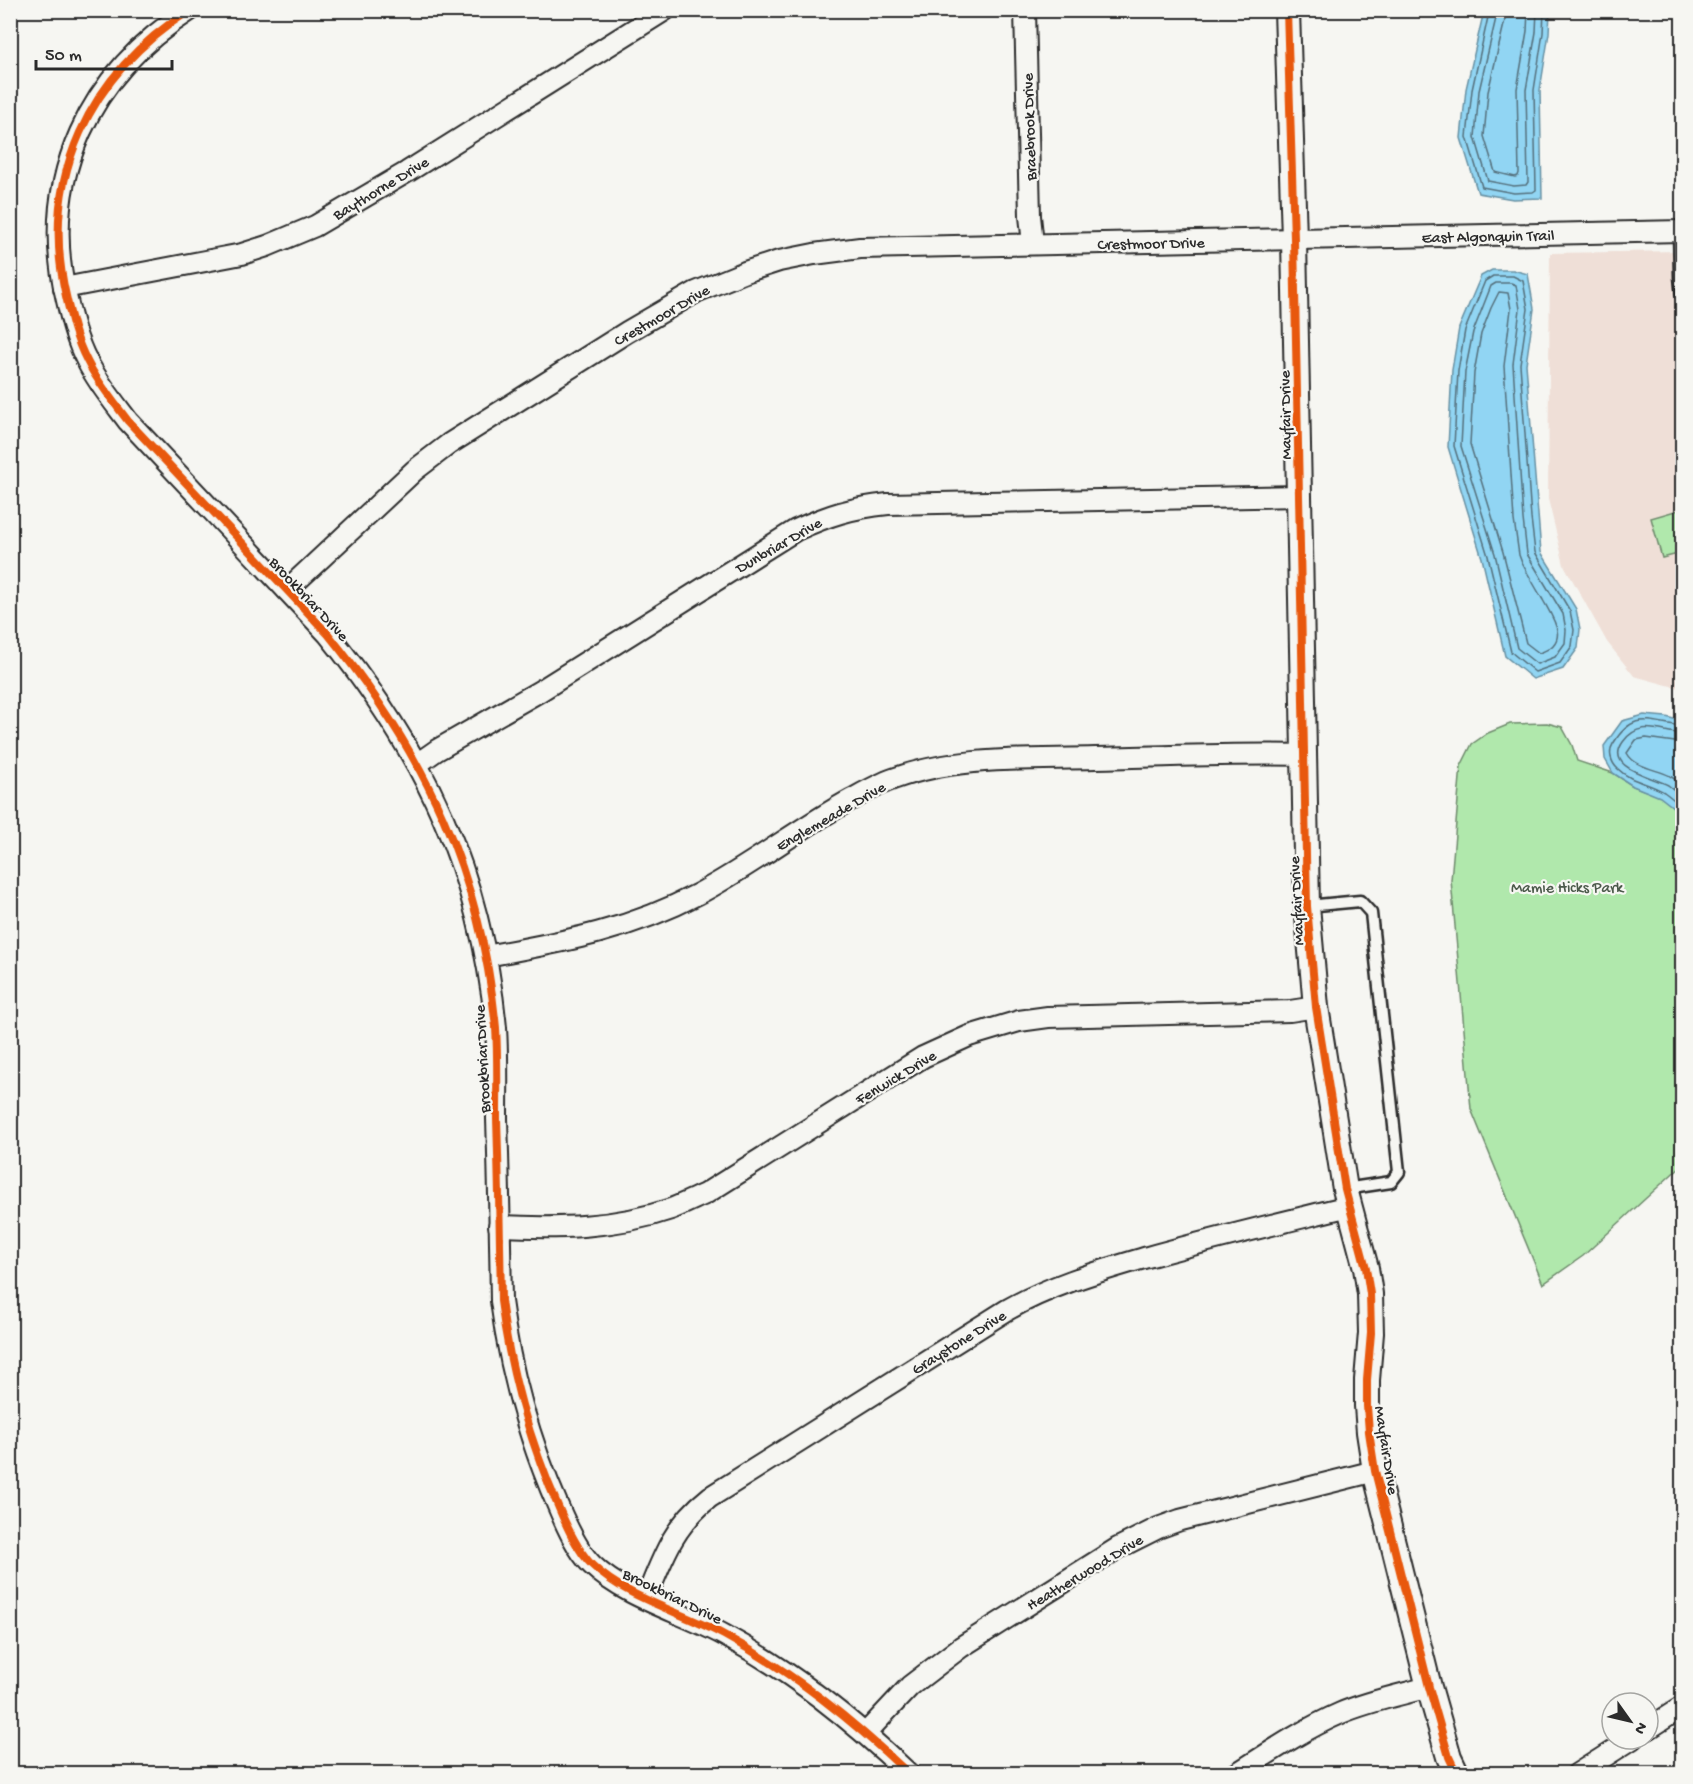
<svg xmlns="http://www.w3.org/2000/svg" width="1693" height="1784" font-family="'Gochi Hand',sans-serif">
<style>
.built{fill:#efdfd7}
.green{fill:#b0e8ac;stroke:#6e8a6c;stroke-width:1.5}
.water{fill:#91d5f3;stroke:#6891a3;stroke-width:1.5}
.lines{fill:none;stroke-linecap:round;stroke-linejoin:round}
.shore{stroke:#546f7b;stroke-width:1.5}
.service-casing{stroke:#2b2b2b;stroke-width:15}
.minor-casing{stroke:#2b2b2b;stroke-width:24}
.tertiary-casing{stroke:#2b2b2b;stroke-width:28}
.service{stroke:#f6f6f2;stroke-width:10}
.minor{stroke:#f6f6f2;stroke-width:20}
.tertiary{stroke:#f6f6f2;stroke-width:24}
.cycleway-casing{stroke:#f6f6f2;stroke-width:11}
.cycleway{stroke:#e8590c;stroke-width:8}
.labels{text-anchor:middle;stroke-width:4.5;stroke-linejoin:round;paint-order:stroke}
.street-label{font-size:16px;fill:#2b2b2b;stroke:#f6f6f2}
.park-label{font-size:16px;fill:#4c5a4b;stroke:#f6f6f2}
</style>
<rect width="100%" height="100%" fill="#f6f6f2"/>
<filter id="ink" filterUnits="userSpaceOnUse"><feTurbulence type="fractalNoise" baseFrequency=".0167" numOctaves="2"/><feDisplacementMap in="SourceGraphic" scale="12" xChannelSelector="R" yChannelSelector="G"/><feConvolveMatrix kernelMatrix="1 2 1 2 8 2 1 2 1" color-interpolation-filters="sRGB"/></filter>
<g filter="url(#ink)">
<path class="built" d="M1682 251V689L1634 676 1607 642 1564 565 1548 499 1550 253Z"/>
<g class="green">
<path d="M1682 509V553L1662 558 1651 518Z"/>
<path d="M1547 723 1562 727 1572 745 1577 761 1613 773 1633 786 1660 796 1682 814V1165L1583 1256 1543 1284 1471 1109 1451 880 1461 766 1472 744 1488 733 1510 724Z"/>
</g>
<g class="water">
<path d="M1481 11H1550L1549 33 1540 90 1542 198 1513 199 1478 193 1461 138 1466 89 1483 15Z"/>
<path d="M1492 270H1513L1528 274 1534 309 1526 364 1541 552 1576 609 1580 629 1578 648 1563 669 1533 679 1505 656 1482 558 1448 447 1452 370 1459 328 1481 276Z"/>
<path d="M1644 715 1666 717 1682 721V814L1660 797 1633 786 1613 773 1605 759 1604 746 1622 721Z"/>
</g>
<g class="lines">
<g class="shore">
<path d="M1488 10V17L1472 90 1467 137 1482 187 1514 193 1533 192 1536 190 1534 90 1543 33 1544 10"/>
<path d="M1495 10 1496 18 1479 91 1475 137 1488 181 1514 186 1526 185 1528 182 1526 90 1536 32 1537 10"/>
<path d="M1505 10V20L1488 92 1484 136 1495 172 1515 177 1518 176 1519 173 1517 89 1527 31 1528 10"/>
<path d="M1493 276H1513L1523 281 1528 309 1520 364 1531 518 1535 552 1570 611 1574 630 1572 646 1560 663 1535 672 1511 652 1488 556 1454 446 1458 371 1465 330 1485 281Z"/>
<path d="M1496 283H1511L1516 285 1520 309 1513 364 1523 519 1527 554 1563 614 1566 630 1565 643 1555 657 1537 664 1517 648 1495 554 1461 446 1465 372 1473 332 1491 286Z"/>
<path d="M1499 292 1508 293 1511 309 1504 366 1514 520 1519 555 1522 563C1529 576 1536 588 1543 600 1554 620 1571 643 1539 653L1526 643 1503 552 1470 444 1474 373 1481 334 1491 308Z"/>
<path d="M1682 726C1650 723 1634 709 1613 744 1608 752 1611 763 1618 769 1631 782 1649 783 1664 792 1670 796 1676 802 1682 806"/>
<path d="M1682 734C1660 732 1639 719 1623 742 1604 769 1652 776 1668 785 1673 789 1678 793 1682 797"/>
<path d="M1682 743 1646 738 1636 740 1627 753C1635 768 1657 769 1670 776 1675 779 1679 782 1682 785"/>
</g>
<defs>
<g id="service">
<path d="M1679 231 1680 277 1682 295"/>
<path d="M1307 906 1360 901 1371 913 1399 1172 1391 1182 1345 1189"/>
</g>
<g id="minor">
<path d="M190 10C89 74 39 178 66 296 71 318 76 340 87 361 98 383 113 401 128 421L328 634C426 755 481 873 496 1028 498 1058 497 1089 497 1119 499 1180 500 1240 501 1301 510 1371 529 1440 558 1506 566 1525 577 1550 592 1565 626 1598 682 1612 724 1635 794 1673 851 1719 909 1774"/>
<path d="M1025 10 1030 216 1033 244"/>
<path d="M64 288 242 254 267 246 315 226 407 172 665 10"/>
<path d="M287 590 415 470 449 444 627 332 696 292 745 272 779 261 814 254 860 248 1682 231"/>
<path d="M417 764 437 750 540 691 796 530C829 515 851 508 888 504L1299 496"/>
<path d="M486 956C562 942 628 931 698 894 751 866 799 828 852 799 865 792 879 784 893 779 956 756 1028 760 1095 758 1164 757 1234 753 1303 755"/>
<path d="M499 1226C556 1229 616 1228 671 1209 682 1205 693 1199 705 1194L923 1057 969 1036 1019 1021 1048 1017 1290 1011 1316 1007"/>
<path d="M646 1599C663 1557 673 1526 710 1497L1007 1310C1051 1285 1097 1272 1144 1258 1212 1239 1280 1223 1349 1206"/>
<path d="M1648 1729 1682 1707"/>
<path d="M866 1733 910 1686 961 1647 1118 1548 1158 1528 1180 1520 1375 1471"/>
<path d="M1236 1774C1270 1752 1304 1729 1341 1713 1369 1701 1400 1695 1429 1687"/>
<path d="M1577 1774 1632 1739"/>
</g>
<path id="tertiary" d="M1287 10 1294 239 1307 906 1316 1007 1345 1189 1366 1268 1370 1294 1371 1333 1367 1380V1406L1369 1432 1375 1471 1429 1687 1449 1757 1457 1774"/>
</defs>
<use href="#service" class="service-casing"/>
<use href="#minor" class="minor-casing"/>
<use href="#tertiary" class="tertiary-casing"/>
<use href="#service" class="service"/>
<use href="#minor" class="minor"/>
<use href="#tertiary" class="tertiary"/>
<defs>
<g id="cycleway">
<path d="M190 10C89 74 39 178 66 296 71 318 76 340 87 361 98 383 113 401 128 421L328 634C426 755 481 873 496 1028 498 1058 497 1089 497 1119 499 1180 500 1240 501 1301 510 1371 529 1440 558 1506 566 1525 577 1550 592 1565 626 1598 682 1612 724 1635 794 1673 851 1719 909 1774"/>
<path d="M1287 10 1294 239 1307 906 1316 1007 1345 1189 1366 1268 1370 1294 1371 1333 1367 1380V1406L1369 1432 1375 1471 1429 1687 1449 1757 1457 1774"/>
</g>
</defs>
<use href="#cycleway" class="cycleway-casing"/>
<use href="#cycleway" class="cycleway"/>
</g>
</g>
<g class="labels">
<g class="street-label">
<text transform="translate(1028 127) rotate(-92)" y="6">Braebrook Drive</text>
<text transform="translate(380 187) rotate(-31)" y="6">Baythorne Drive</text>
<text transform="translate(1488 235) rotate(-1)" y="6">East Algonquin Trail</text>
<text transform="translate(1151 242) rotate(-1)" y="6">Crestmoor Drive</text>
<text transform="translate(661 314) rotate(-30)" y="6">Crestmoor Drive</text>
<text transform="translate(1284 415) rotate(-91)" y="6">Mayfair Drive</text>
<text transform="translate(778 544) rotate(-30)" y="6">Dunbriar Drive</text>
<text transform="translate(310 598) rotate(47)" y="6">Brookbriar Drive</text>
<text transform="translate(830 815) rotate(-30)" y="6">Englemeade Drive</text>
<text transform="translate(1295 901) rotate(-93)" y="6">Mayfair Drive</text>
<text transform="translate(481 1059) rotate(-93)" y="6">Brookbriar Drive</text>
<text transform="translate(895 1076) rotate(-31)" y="6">Fenwick Drive</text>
<text transform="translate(958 1341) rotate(-32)" y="6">Graystone Drive</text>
<text transform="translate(1388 1450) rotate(81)" y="6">Mayfair Drive</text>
<text transform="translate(1084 1571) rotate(-31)" y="6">Heatherwood Drive</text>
<text transform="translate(673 1595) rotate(26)" y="6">Brookbriar Drive</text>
</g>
<g class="park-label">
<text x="1567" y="892">Mamie Hicks Park</text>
</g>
</g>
<rect width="1693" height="1784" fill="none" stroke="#f6f6f2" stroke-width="36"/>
<rect x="18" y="18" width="1657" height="1748" fill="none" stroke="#2b2b2b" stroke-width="2" filter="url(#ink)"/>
<g transform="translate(1630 1721) rotate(124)"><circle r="28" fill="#f6f6f2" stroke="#a5a5a2" stroke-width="1.5"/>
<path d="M0-4.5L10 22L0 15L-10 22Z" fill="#2b2b2b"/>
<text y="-9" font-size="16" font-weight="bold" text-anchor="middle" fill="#2b2b2b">N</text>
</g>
<path d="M36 60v9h136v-9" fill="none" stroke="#2b2b2b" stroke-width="3"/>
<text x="45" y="60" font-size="18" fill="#2b2b2b" stroke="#f6f6f2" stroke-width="4.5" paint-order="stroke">50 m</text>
</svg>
